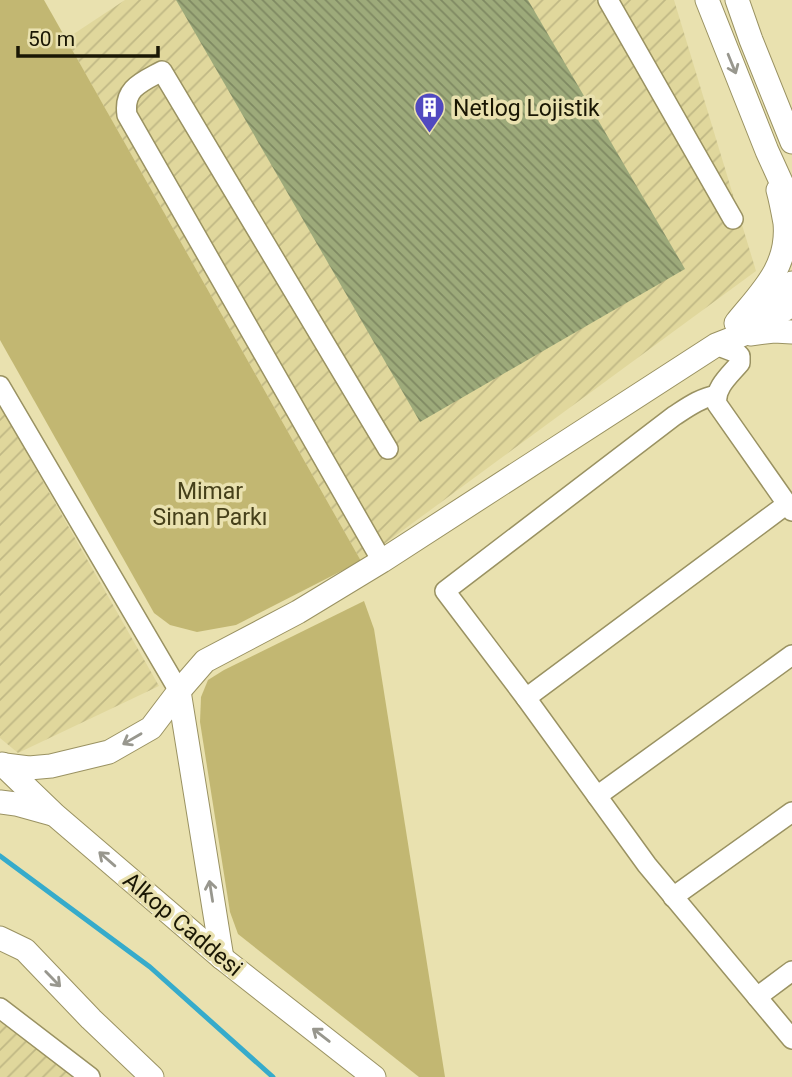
<svg xmlns="http://www.w3.org/2000/svg" width="792" height="1077" font-family="Roboto,sans-serif">
<style>
.industrial{fill:url(#industrial-furrows)}
.park{fill:#c2b772}
.lines{fill:none;stroke-linecap:round;stroke-linejoin:round}
.stream{stroke:#36abcb;stroke-width:5}
.building{fill:url(#building-back-hatch)}
.minor-casing{stroke:#9a9262;stroke-width:22}
.major-casing{stroke:#9a9262;stroke-width:25}
.minor{stroke:#fff;stroke-width:19}
.major{stroke:#fff;stroke-width:23}
.oneway{stroke:#98978e}
.labels{text-anchor:middle;stroke-width:7;stroke-linejoin:round;paint-order:stroke}
.poi-label{font-size:23px;fill:#1a1704;stroke:#e9e1af;text-anchor:start}
.park-label{font-size:23px;fill:#46401a;stroke:#e9e1af}
.street-label{font-size:23px;fill:#1a1704;stroke:#e9e1af}
</style>
<defs>
<pattern id="industrial-furrows" width="10" height="10" patternUnits="userSpaceOnUse" patternTransform="scale(1.75)"><rect width="10" height="10" fill="#e0d79c"/><path d="M-1 1l2-2M0 10L10 0M9 11l2-2" fill="none" stroke="#c0b885"/></pattern>
<pattern id="building-back-hatch" width="6" height="6" patternUnits="userSpaceOnUse" patternTransform="scale(1.75)"><rect width="6" height="6" fill="#9daa7a"/><path d="M-1 5l2 2M0 0l6 6M5-1l2 2" fill="none" stroke="#7f8962"/></pattern>
</defs>
<rect width="100%" height="100%" fill="#e9e1af"/>
<g class="industrial">
<path d="M125 0H674L756 271 361 561 66 39Z"/>
<path d="M0 406 159 686 18 753 0 738Z"/>
<path d="M0 1014 87 1077H0Z"/>
</g>
<g class="park">
<path d="M0 0H44L361 561 236 625 197 632 170 625 154 613 0 340Z"/>
<path d="M364 601 374 629 445 1077H419L238 934 230 912 200 722 201 697 208 680 224 670Z"/>
</g>
<g class="lines">
<path class="stream" d="M0 856 150 967 273 1077"/>
</g>
<path class="building" d="M176 0H528L685 269 420 422Z"/>
<g class="lines">
<defs>
<g id="minor">
<path d="M608 0 733 219"/>
<path d="M716 345 737 353 740 356V363C730 375 714 388 717 404L792 511"/>
<path d="M0 386 179 691"/>
<path d="M717 395C700 398 688 407 674 416L445 591 526 698 647 865 792 1039"/>
<path d="M382 561 127 115C123 88 142 82 162 71L388 449"/>
<path d="M526 698 787 504"/>
<path d="M597 796 792 655"/>
<path d="M673 897 792 812"/>
<path d="M757 997 792 971"/>
<path d="M0 1008 90 1077"/>
</g>
<g id="major">
<path d="M707 0 767 151 792 206"/>
<path d="M737 0 751 40 792 142"/>
<path d="M757 308 792 283"/>
<path d="M736 323C761 292 789 267 785 223 783 212 781 201 778 190"/>
<path d="M750 334 774 331 792 332"/>
<path d="M179 691 222 958"/>
<path d="M2 764 55 815 222 958 374 1077"/>
<path d="M5 765 29 768 51 766 109 752 151 728 179 691 205 661 298 612 382 561 716 345 744 334 792 305"/>
<path d="M0 802 16 804 52 814"/>
<path d="M0 938 25 950 91 1019 152 1077"/>
</g>
</defs>
<use href="#minor" class="minor-casing"/>
<use href="#major" class="major-casing"/>
<use href="#minor" class="minor"/>
<use href="#major" class="major"/>
</g>
<defs><path id="oneway-shaft" d="M-6 0H5M1.5-3L5.5 0L1.5 3" fill="none" stroke-width="1.6" stroke-linecap="round" stroke-linejoin="round" transform="scale(1.75)"/></defs>
<g class="oneway">
<use href="#oneway-shaft" transform="translate(732 64) rotate(68)"/>
<use href="#oneway-shaft" transform="translate(132 739) rotate(150)"/>
<use href="#oneway-shaft" transform="translate(107 859) rotate(-139)"/>
<use href="#oneway-shaft" transform="translate(211 891) rotate(-99)"/>
<use href="#oneway-shaft" transform="translate(53 979) rotate(46)"/>
<use href="#oneway-shaft" transform="translate(321 1035) rotate(-142)"/>
</g>
<defs>
<symbol id="building-pin" viewBox="-11 -11 22 30"><path d="M0 17L-7.5 6A9.5 9.5 0 1 1 7.5 6Z" fill="#5149c0" stroke="#e9e1af"/><path d="M-4-6H4V6H1V3H-1V6H-4ZM-2.5-4.3h1.7v1.8h-1.7ZM.8-4.3h1.7v1.8H.8ZM-2.5-1h1.7V.8h-1.7ZM.8-1h1.7V.8H.8Z" fill="#fff"/></symbol>
</defs>
<g fill-rule="evenodd">
<use href="#building-pin" x="412" y="90" width="35" height="47"/>
</g>
<g class="labels">
<g class="poi-label">
<text x="453" y="116">Netlog Lojistik</text>
</g>
<g class="park-label">
<text x="210" y="499">Mimar<tspan x="210" dy="26">Sinan Parkı</tspan></text>
</g>
<g class="street-label">
<text transform="translate(183 924) rotate(40)" y="8">Alkop Caddesi</text>
</g>
</g>
<path d="M18 46v10h140v-10" fill="none" stroke="#1a1704" stroke-width="3.5"/>
<text x="28" y="46" font-size="21" fill="#1a1704" stroke="#e9e1af" stroke-width="5" paint-order="stroke">50 m</text>
</svg>
